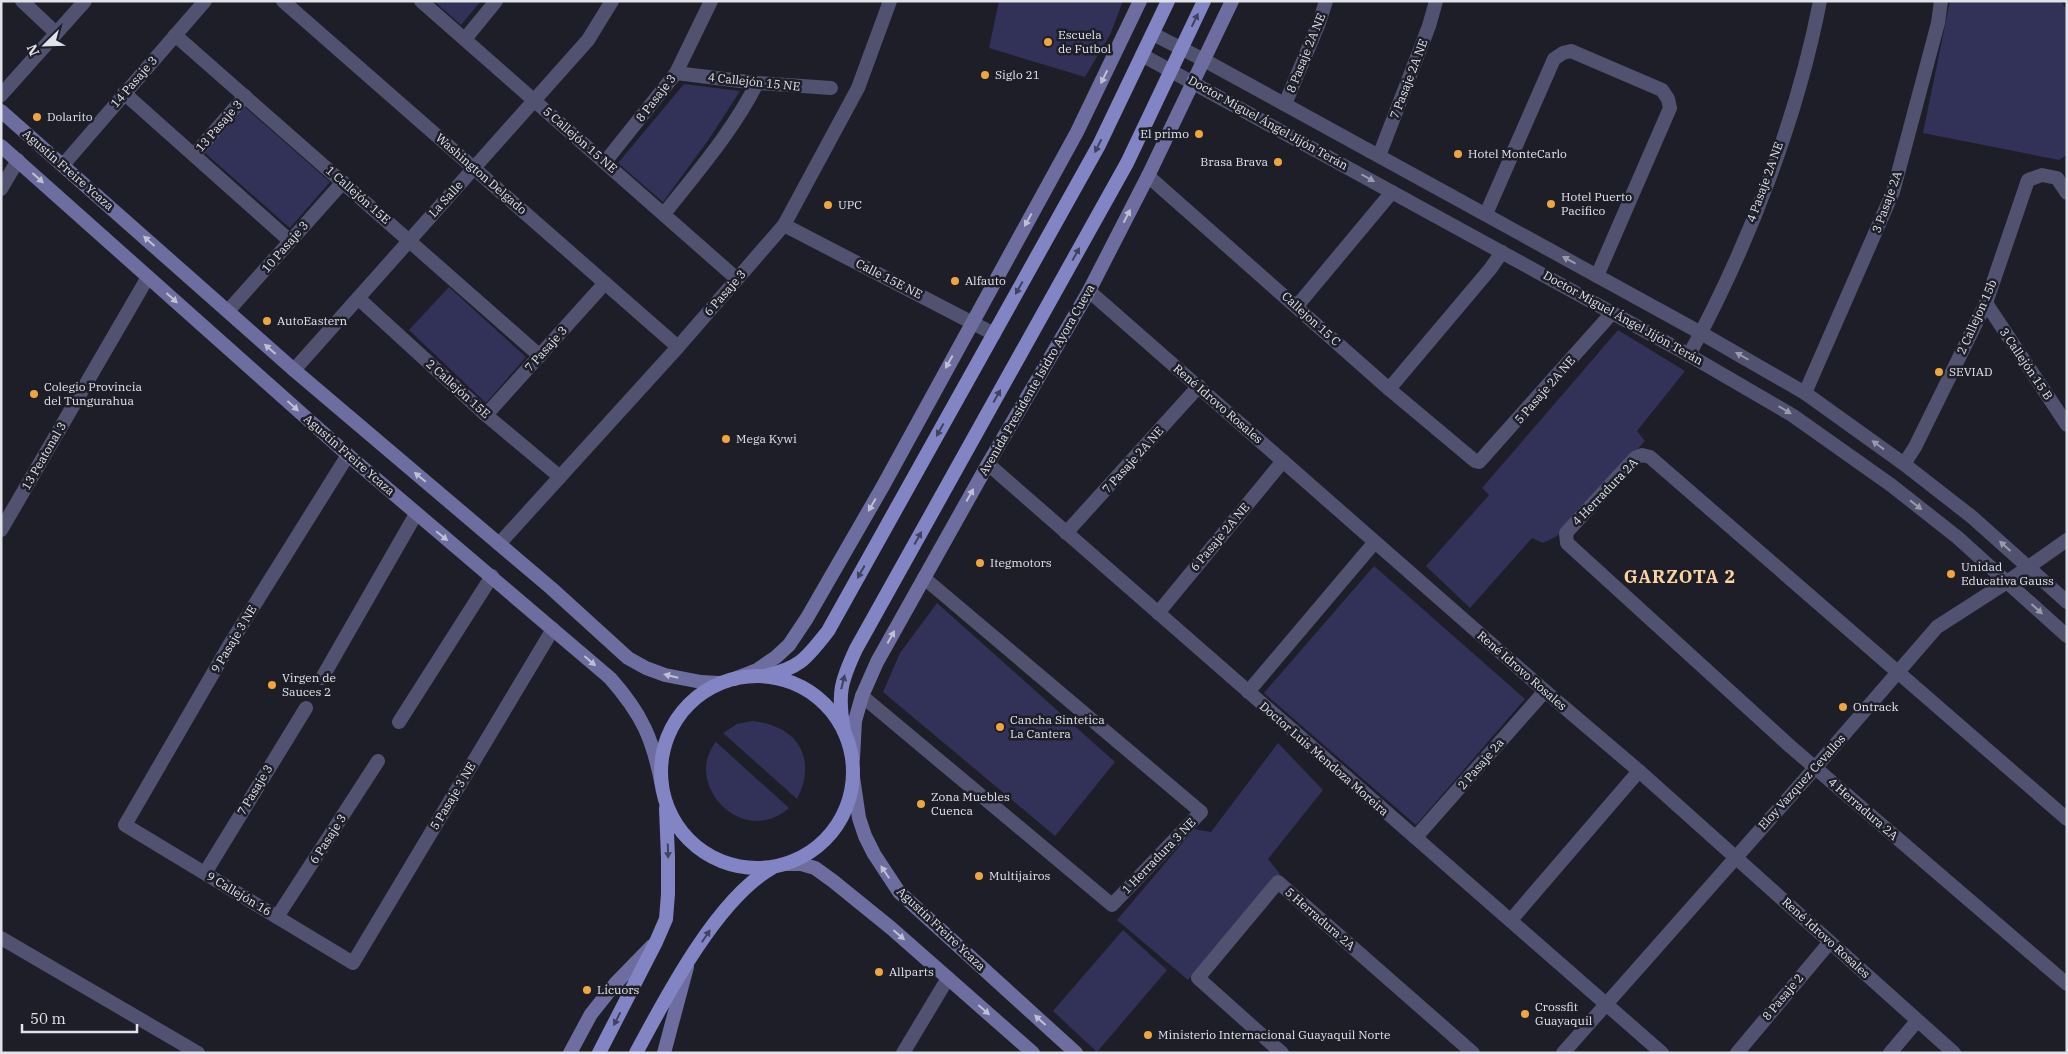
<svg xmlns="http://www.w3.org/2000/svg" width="2068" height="1054" font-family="'IBM Plex Serif',serif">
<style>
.green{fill:#323158}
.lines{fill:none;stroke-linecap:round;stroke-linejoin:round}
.minor{stroke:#515270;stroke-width:14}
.tertiary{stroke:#515270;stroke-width:14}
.secondary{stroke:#6d6e9f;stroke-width:14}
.primary{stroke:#8384c3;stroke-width:14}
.oneway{fill:#41425e}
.oneway2{fill:#bfc0d4}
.oneway3{fill:#9a9aad}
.poi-dot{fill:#efa73d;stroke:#1d1e28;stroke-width:2}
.labels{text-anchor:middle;stroke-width:5;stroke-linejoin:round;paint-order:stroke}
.poi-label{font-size:12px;fill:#e2e3ea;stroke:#1d1e28;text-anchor:start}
.street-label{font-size:12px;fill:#e2e3ea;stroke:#1d1e28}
.district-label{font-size:18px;font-weight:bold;letter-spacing:1px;fill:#fbd3a0;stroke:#1d1e28}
</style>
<rect width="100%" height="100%" fill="#1d1e28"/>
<g class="green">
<path d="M434 1H481L461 25Z"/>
<path d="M999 1H1123L1110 35 1085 77 989 48Z"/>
<path d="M1950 1H2061L2067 10V155L2059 160 1923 133Z"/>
<path d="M684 84 740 91 709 139 663 202 618 163Z"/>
<path d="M245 107 330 182 290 228 205 153Z"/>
<path d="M449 287 526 357 486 403 409 330Z"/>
<path d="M1618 330 1685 371 1637 431 1645 441 1557 536 1543 543 1532 538 1470 608 1426 566 1489 495 1482 488Z"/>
<path d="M1374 566 1525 699 1416 825 1264 693Z"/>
<path d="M937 603 1115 762 1055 836 883 692 900 653Z"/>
<path d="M752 721C797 725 818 758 797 799L723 733 737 724Z"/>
<path d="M716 742 789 808C742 849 682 783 716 742Z"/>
<path d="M1278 743 1323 790 1268 859 1280 874 1188 980 1117 920 1194 829 1211 832Z"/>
<path d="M1123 930 1167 970 1097 1052 1053 1011Z"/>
</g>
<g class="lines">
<g class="minor">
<path d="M22 1 56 33"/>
<path d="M283 1 678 347"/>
<path d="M421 1 737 279"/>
<path d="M175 35 540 356"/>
<path d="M465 39 496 1"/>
<path d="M676 73 757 83 831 88"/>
<path d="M124 93 290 241"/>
<path d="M1 95 85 1"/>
<path d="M1285 104 1319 23 1326 1"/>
<path d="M194 155 245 96"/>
<path d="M1379 156 1429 26 1436 1"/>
<path d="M605 162 676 73 711 1"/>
<path d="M63 165 205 1"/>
<path d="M1148 176 1389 389 1475 461 1479 462 1612 313"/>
<path d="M1 189 18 160"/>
<path d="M664 214C697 172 733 131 757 83"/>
<path d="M1486 214 1554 59 1563 53 1571 51 1662 90 1668 99 1670 108 1597 276"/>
<path d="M784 225 994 334"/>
<path d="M1089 291 1545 691 1639 771 1954 1053"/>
<path d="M358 298 486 415 560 477"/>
<path d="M1986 303 2067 425"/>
<path d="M1297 306 1392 192"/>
<path d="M228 311 343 182"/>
<path d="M1689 355C1747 249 1797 120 1820 1"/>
<path d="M294 370 588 40 612 1"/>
<path d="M1389 389 1491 268 1502 252"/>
<path d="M1805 393 1893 192 1938 23 1941 1"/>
<path d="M486 415 605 283"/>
<path d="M348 455 230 644 125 825 353 963 553 629"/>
<path d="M988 464 1662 1053"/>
<path d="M1904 464 1915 447 1986 303 2028 180 2042 175 2057 178 2067 193"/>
<path d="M1 530 148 277"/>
<path d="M1066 533 1199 386"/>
<path d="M499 544 678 347 784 225 858 88 890 1"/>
<path d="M1158 613 1283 461"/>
<path d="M322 678 416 514"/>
<path d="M1248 692 1374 543"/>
<path d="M862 696 1112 905 1201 812 924 578"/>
<path d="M399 722 492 576"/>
<path d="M2067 819 1650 457 1642 455 1635 458 1566 533 1567 543 1791 747 2067 984"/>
<path d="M1416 837 1545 691"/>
<path d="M205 873 306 708"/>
<path d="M277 917 378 761"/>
<path d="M1511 920 1639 771"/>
<path d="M1 938 198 1053"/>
<path d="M903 1053 948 978"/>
<path d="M1282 1053 1198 978 1278 882 1473 1053"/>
<path d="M1563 1053 1815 768 1937 627 2007 582 2067 540"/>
<path d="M1737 1053 1830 942"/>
<path d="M1890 1053 1917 1021"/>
</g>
<g class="tertiary">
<path d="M1153 34 1204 60 1701 333 1805 393 1904 464 1972 517 2067 602"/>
<path d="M1142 55 1689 355 1792 415 1891 485 1957 537 2067 636"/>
</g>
<g class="secondary">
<path d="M1 111 294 370 551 588 628 658 646 668 665 675 701 682 719 683"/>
<path d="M1 146 348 455 610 678C642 714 653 739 662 786"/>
<path d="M734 679 757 670 776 657 789 645 807 618 883 486 1077 132 1140 1"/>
<path d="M853 759 855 721 862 696 877 662 988 464 1089 291 1148 176 1232 1"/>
<path d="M853 777 859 818 865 836 874 854 899 892 1076 1053"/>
<path d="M787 864H801L815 868 833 881 891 928 1033 1053"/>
<path d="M570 1053 591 1014 615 984 652 946"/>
<path d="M664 1053 687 967"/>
</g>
<g class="primary">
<circle cx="757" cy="772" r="96"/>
<path d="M765 676C800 668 806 659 828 631L1099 145 1168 1"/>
<path d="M844 730C837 694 841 681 856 649L1127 163 1204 1"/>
<path d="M599 1053 656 942 666 919 668 894V857L666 808"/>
<path d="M636 1053C666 997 717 899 772 868"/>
</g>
</g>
<defs><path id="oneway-solid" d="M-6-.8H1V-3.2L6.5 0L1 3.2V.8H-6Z" transform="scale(1.25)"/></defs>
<g class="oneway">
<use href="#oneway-solid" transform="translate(1195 20) rotate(-64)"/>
<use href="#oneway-solid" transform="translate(1098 146) rotate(117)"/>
<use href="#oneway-solid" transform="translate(1076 254) rotate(-61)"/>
<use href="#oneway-solid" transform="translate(1019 288) rotate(119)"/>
<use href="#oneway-solid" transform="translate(997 396) rotate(-61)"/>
<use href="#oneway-solid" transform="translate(940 430) rotate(119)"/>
<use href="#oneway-solid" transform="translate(918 538) rotate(-61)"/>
<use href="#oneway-solid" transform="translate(861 572) rotate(119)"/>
<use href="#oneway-solid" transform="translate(843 682) rotate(-76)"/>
<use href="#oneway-solid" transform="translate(668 851) rotate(88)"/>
<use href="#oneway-solid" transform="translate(706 936) rotate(-56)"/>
<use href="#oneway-solid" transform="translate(617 1019) rotate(117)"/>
</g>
<g class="oneway2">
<use href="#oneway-solid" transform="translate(1104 77) rotate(116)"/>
<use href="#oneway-solid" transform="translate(38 178) rotate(42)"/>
<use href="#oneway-solid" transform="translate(1127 216) rotate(-63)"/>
<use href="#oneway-solid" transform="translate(1028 220) rotate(119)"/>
<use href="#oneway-solid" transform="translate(149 241) rotate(-138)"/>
<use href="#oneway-solid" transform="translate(172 298) rotate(42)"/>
<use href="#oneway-solid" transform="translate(270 349) rotate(-139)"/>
<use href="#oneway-solid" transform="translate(949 362) rotate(119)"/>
<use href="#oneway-solid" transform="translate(293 406) rotate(42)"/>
<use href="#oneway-solid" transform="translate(420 477) rotate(-140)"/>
<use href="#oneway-solid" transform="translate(970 495) rotate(-61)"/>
<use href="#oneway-solid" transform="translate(872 505) rotate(120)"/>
<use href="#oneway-solid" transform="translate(442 536) rotate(39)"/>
<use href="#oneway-solid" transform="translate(891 637) rotate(-61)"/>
<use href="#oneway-solid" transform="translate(590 661) rotate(41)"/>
<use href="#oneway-solid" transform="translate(671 676) rotate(-166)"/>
<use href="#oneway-solid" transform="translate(885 872) rotate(-124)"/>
<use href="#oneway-solid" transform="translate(899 935) rotate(41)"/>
<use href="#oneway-solid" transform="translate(984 1010) rotate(41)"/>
<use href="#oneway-solid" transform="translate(1040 1020) rotate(-138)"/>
</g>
<g class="oneway3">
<use href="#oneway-solid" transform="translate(1368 178) rotate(29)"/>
<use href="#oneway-solid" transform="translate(1569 260) rotate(-151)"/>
<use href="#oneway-solid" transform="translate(1742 356) rotate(-150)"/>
<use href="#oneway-solid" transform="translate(1785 410) rotate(31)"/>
<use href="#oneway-solid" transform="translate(1878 445) rotate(-144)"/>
<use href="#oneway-solid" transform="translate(1916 505) rotate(38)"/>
<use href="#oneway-solid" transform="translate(2005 546) rotate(-138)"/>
<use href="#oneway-solid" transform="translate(2037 609) rotate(42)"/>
</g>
<g class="poi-dot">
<circle cx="1048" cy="42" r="5"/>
<circle cx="985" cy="75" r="5"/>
<circle cx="37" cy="117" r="5"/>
<circle cx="1199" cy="134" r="5"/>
<circle cx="1458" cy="154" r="5"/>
<circle cx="1278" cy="162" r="5"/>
<circle cx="1551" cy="204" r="5"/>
<circle cx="828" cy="205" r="5"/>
<circle cx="955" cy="281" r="5"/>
<circle cx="267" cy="321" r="5"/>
<circle cx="1939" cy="372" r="5"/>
<circle cx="34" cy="394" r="5"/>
<circle cx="726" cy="439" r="5"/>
<circle cx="980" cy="563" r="5"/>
<circle cx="1951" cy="574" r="5"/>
<circle cx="272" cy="685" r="5"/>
<circle cx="1843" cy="707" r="5"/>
<circle cx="1000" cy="727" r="5"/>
<circle cx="921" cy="804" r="5"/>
<circle cx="979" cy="876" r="5"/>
<circle cx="879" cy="972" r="5"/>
<circle cx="587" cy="990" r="5"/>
<circle cx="1525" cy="1014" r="5"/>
<circle cx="1148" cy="1035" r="5"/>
</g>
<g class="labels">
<g class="poi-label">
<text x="1058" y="39">Escuela<tspan x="1058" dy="14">de Futbol</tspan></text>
<text x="995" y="79">Siglo 21</text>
<text x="47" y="121">Dolarito</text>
<text x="1189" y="138" text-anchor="end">El primo</text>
<text x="1468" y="158">Hotel MonteCarlo</text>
<text x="1268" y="166" text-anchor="end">Brasa Brava</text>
<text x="1561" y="201">Hotel Puerto<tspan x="1561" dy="14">Pacifico</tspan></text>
<text x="838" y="209">UPC</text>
<text x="965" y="285">Alfauto</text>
<text x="277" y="325">AutoEastern</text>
<text x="1949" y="376">SEVIAD</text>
<text x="44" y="391">Colegio Provincia<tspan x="44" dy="14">del Tungurahua</tspan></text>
<text x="736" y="443">Mega Kywi</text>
<text x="990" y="567">Itegmotors</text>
<text x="1961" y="571">Unidad<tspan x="1961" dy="14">Educativa Gauss</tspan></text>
<text x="282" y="682">Virgen de<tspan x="282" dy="14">Sauces 2</tspan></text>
<text x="1853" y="711">Ontrack</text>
<text x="1010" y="724">Cancha Sintetica<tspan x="1010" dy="14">La Cantera</tspan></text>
<text x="931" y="801">Zona Muebles<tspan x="931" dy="14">Cuenca</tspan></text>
<text x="989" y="880">Multijairos</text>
<text x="889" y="976">Allparts</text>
<text x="597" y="994">Licuors</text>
<text x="1535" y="1011">Crossfit<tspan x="1535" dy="14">Guayaquil</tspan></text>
<text x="1158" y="1039">Ministerio Internacional Guayaquil Norte</text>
</g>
<g class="street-label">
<text transform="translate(1306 53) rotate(-68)" y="4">8 Pasaje 2A NE</text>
<text transform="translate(1409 79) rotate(-69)" y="4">7 Pasaje 2A NE</text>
<text transform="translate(134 82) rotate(-49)" y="4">14 Pasaje 3</text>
<text transform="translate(754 82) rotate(6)" y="4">4 Callejón 15 NE</text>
<text transform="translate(656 98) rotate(-52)" y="4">8 Pasaje 3</text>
<text transform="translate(1268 123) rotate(29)" y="4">Doctor Miguel Ángel Jijón Terán</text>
<text transform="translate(219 126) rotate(-49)" y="4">13 Pasaje 3</text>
<text transform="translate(580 140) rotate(41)" y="4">5 Callejón 15 NE</text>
<text transform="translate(68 170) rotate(41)" y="4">Agustín Freire Ycaza</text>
<text transform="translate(481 174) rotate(41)" y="4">Washington Delgado</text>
<text transform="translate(1765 182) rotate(-70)" y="4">4 Pasaje 2A NE</text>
<text transform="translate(358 195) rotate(41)" y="4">1 Callejón 15E</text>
<text transform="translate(446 199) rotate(-48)" y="4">La Salle</text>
<text transform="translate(1887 202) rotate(-70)" y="4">3 Pasaje 2A</text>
<text transform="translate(285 247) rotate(-49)" y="4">10 Pasaje 3</text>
<text transform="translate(889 279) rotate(27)" y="4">Calle 15E NE</text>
<text transform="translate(725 293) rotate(-49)" y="4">6 Pasaje 3</text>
<text transform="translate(1977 317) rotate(-66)" y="4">2 Callejon 15b</text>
<text transform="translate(1623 318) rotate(29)" y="4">Doctor Miguel Ángel Jijón Terán</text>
<text transform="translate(1311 319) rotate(42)" y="4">Callejon 15 C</text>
<text transform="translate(546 349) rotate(-48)" y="4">7 Pasaje 3</text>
<text transform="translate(2026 364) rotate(56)" y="4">3 Callejón 15 B</text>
<text transform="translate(1037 380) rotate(-60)" y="4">Avenida Presidente Isidro Ayora Cueva</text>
<text transform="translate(458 389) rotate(42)" y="4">2 Callejón 15E</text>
<text transform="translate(1545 390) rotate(-49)" y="4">5 Pasaje 2A NE</text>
<text transform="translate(1218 404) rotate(41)" y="4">René Idrovo Rosales</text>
<text transform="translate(349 455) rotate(41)" y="4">Agustín Freire Ycaza</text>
<text transform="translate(44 456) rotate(-60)" y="4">13 Peatonal 3</text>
<text transform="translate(1133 460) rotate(-48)" y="4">7 Pasaje 2A NE</text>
<text transform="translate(1605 492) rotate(-46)" y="4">4 Herradura 2A</text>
<text transform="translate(1220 537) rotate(-50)" y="4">6 Pasaje 2A NE</text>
<text transform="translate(234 639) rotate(-59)" y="4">9 Pasaje 3 NE</text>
<text transform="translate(1522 671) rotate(41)" y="4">René Idrovo Rosales</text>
<text transform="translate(1324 759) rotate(41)" y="4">Doctor Luis Mendoza Moreira</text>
<text transform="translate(1481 764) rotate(-49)" y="4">2 Pasaje 2a</text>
<text transform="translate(1802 782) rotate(-48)" y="4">Eloy Vazquez Cevallos</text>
<text transform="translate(255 790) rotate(-59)" y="4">7 Pasaje 3</text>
<text transform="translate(453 796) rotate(-59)" y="4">5 Pasaje 3 NE</text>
<text transform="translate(1863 809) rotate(41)" y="4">4 Herradura 2A</text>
<text transform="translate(328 839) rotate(-57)" y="4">6 Pasaje 3</text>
<text transform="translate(1159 856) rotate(-46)" y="4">1 Herradura 3 NE</text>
<text transform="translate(239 894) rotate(31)" y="4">9 Callejón 16</text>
<text transform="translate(1320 919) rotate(41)" y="4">5 Herradura 2A</text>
<text transform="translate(941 929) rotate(43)" y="4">Agustín Freire Ycaza</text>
<text transform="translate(1826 938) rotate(42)" y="4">René Idrovo Rosales</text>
<text transform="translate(1783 997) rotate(-50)" y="4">8 Pasaje 2</text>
</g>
<g class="district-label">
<text x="1680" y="583">GARZOTA 2</text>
</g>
</g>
<rect width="2068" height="1054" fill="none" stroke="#e2e3ea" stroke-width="5"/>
<g transform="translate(45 45) rotate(247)" stroke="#1d1e28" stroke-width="4" paint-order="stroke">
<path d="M0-4L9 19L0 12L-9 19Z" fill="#e2e3ea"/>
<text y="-8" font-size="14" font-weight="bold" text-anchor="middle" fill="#e2e3ea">N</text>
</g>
<path d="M22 1024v8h115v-8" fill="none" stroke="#e2e3ea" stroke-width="2.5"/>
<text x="30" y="1024" font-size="15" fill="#e2e3ea" stroke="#1d1e28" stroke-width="4" paint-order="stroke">50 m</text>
</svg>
